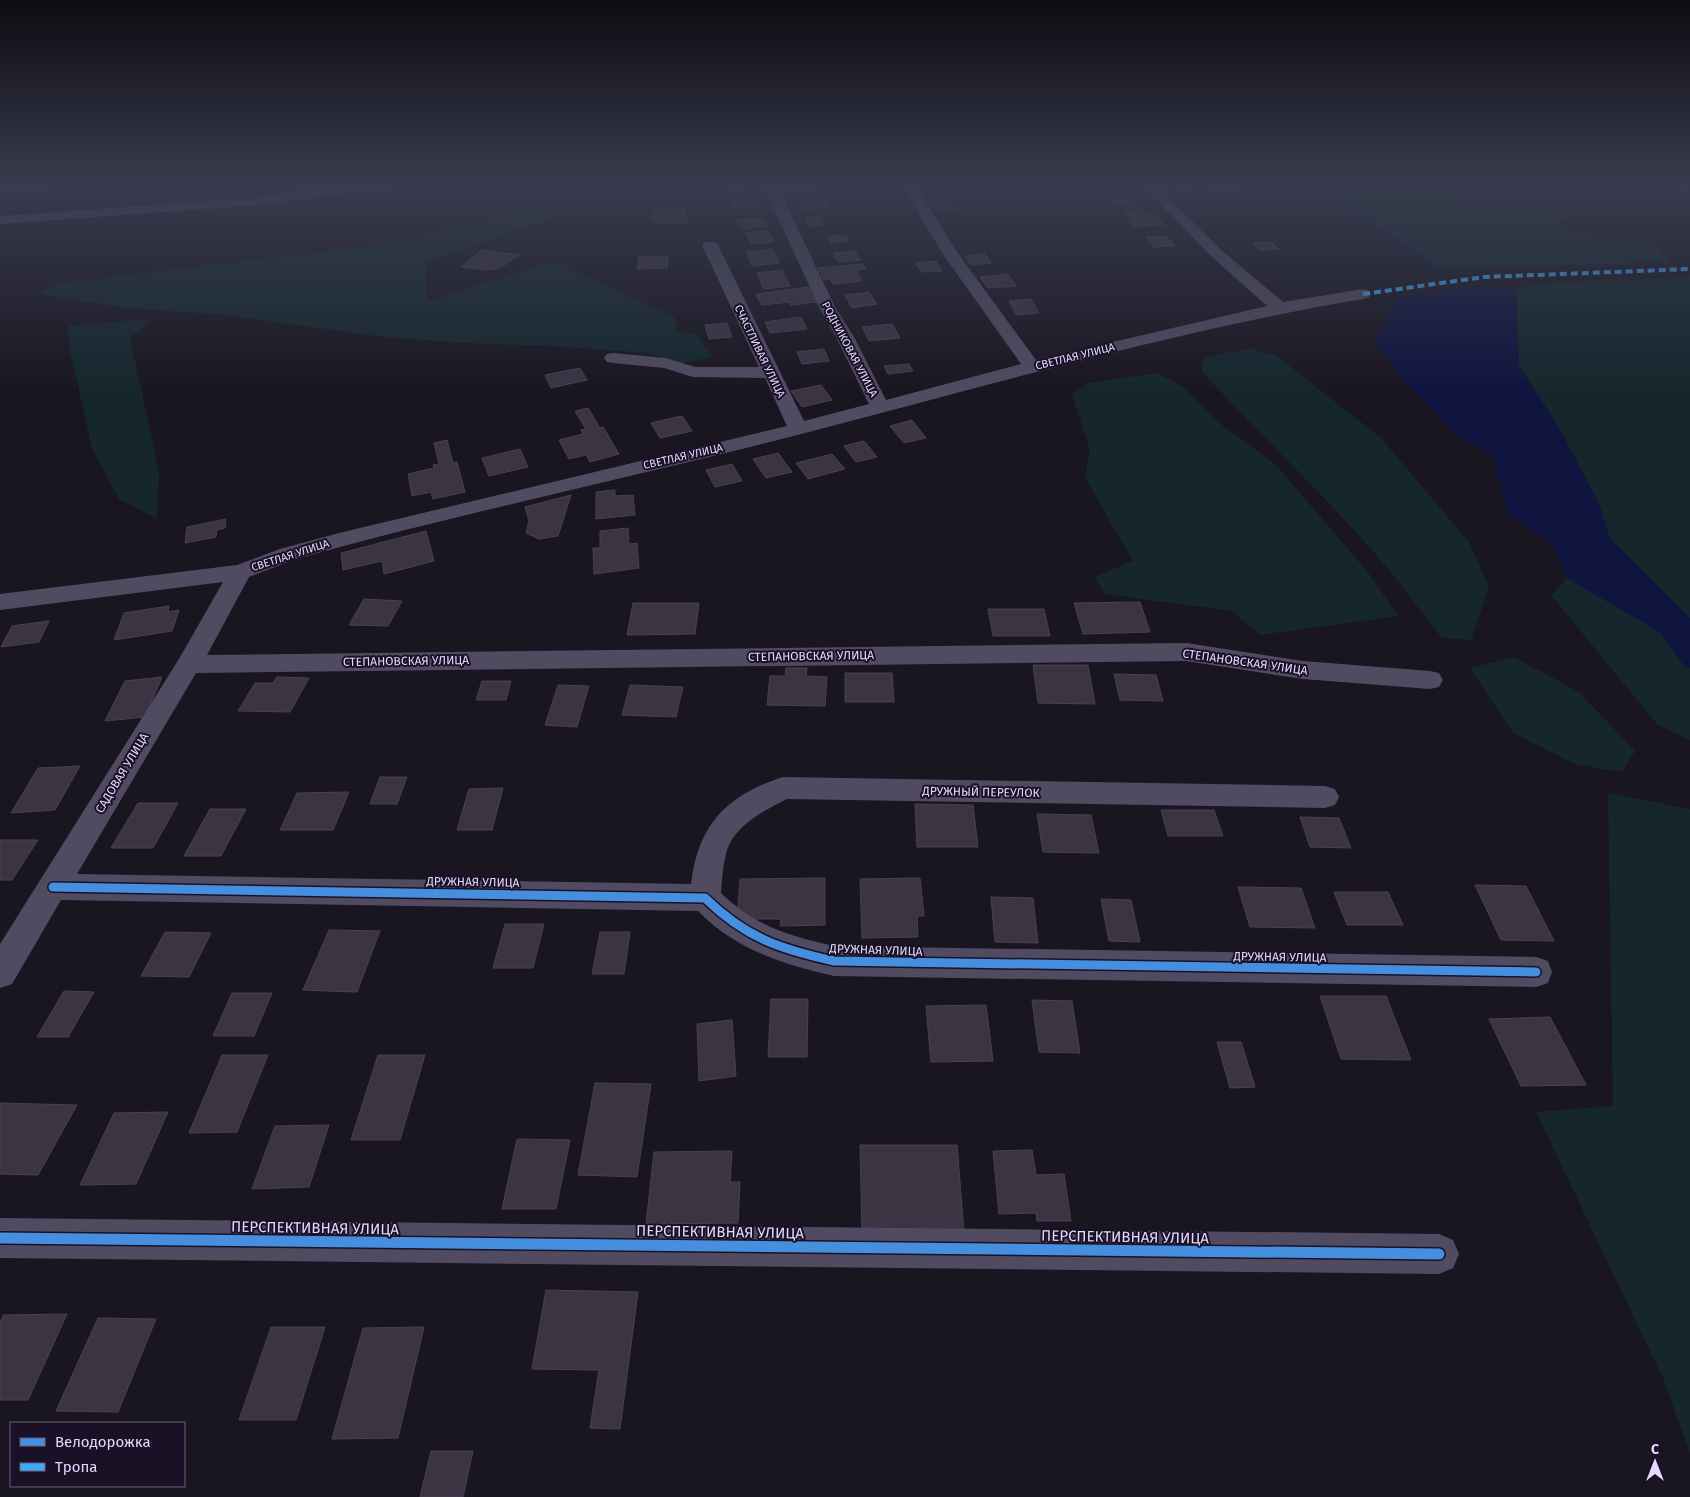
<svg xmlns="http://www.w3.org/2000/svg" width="1690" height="1497" font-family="'Fira Sans',sans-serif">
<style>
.green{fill:#15272d}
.water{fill:#0f153f}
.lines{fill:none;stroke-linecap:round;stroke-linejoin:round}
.stream{stroke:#0f153f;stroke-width:4.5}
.building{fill:#3a3443;stroke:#484154}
.minor{fill:#514b61;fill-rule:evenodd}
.quiet{stroke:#3fa9f5;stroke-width:4;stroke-dasharray:7 4;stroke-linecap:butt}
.cycleway-far1-casing{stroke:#191126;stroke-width:12}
.cycleway-casing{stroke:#191126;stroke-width:14}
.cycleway-far1{stroke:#468fdf;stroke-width:9}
.cycleway{stroke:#468fdf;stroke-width:11}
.labels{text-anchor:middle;stroke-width:4;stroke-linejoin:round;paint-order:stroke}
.far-street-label{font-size:11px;fill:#e4d8fc;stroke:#191126}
.street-label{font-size:12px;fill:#e4d8fc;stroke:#191126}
.near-street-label{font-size:15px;fill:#e4d8fc;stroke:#191126}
</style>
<rect width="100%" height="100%" fill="#1a1621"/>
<g class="green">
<path d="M1281 183H1431L1450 193 1509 200 1576 217 1540 226 1654 244 1670 262 1443 269 1346 211Z"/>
<path d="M626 187 582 207 426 262 427 301 553 261 675 317 677 332 696 333 713 357 682 363 646 353 552 346 462 343 385 337 224 315 125 308 36 294 58 283 378 245Z"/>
<path d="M1690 277V618L1610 539 1599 504 1558 426 1519 366 1516 289 1531 284Z"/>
<path d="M148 319 147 326 130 337 159 472 157 519 119 499 92 448 70 350 68 326Z"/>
<path d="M1250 348 1277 356 1381 438 1469 542 1489 587 1471 640 1442 638C1424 616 1408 593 1390 571 1331 501 1263 438 1201 371L1204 358Z"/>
<path d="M1157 373 1184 387 1218 422 1275 464 1367 571 1398 616 1260 635 1232 611 1105 594 1094 577 1133 561 1085 478 1090 450 1072 394 1089 383Z"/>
<path d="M1567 578 1660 632 1685 667 1690 668V740L1657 724 1551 595Z"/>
<path d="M1514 657 1579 692 1635 751 1622 772 1575 764 1513 733 1470 668Z"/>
<path d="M1608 793 1690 809V1454L1664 1380 1536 1112 1613 1106Z"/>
</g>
<path class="water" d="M1468 287 1516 289 1519 366 1558 426 1599 504 1610 539 1690 618V668L1685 667 1660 632 1567 578 1553 545 1508 513 1493 456 1456 434 1408 385 1374 341 1398 298Z"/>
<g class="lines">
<path class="stream" d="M1311 183 1438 269"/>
</g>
<g class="building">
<path d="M0 183H53L42 190H0Z"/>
<path d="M184 183H238L225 186H189L183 184Z"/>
<path d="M811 183 816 192 792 194 787 184Z"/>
<path d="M923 183H950L928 187Z"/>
<path d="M1175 183H1190L1196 188 1182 189Z"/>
<path d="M1209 183H1234L1238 187H1233L1235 190 1215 189Z"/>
<path d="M745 185 747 188 732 190 730 186Z"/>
<path d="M1125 193 1128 196 1133 195 1137 199 1132 200 1137 205 1115 206 1107 199H1111L1107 194Z"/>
<path d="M824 197 830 207 803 210 797 200Z"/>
<path d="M754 198 759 206 737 208 732 200Z"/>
<path d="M950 203 955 210 936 211 931 204Z"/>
<path d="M685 208 688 222 660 224V222H653L652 211Z"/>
<path d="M1144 210 1149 215H1156L1163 224H1160L1162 225 1135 227 1122 211Z"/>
<path d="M820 216 825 225 810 227 805 218Z"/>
<path d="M763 218 767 226 741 229 736 220Z"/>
<path d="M768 230 774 242 751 244 745 233Z"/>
<path d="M845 235 849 241 831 243 827 236Z"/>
<path d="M1166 236 1175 246 1154 247 1145 237Z"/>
<path d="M1272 242 1279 249 1260 250 1253 243Z"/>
<path d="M773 249 779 263 752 266 747 252Z"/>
<path d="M482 250 519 255 500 268 484 270 461 267Z"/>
<path d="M855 251 861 260 838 262 833 253Z"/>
<path d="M985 254 991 263 971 265 965 256Z"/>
<path d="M668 256 667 268 637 269 639 257Z"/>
<path d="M936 261 942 271 921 272 915 263Z"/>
<path d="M863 264 866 269 856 270 862 281 833 284 831 279 824 280 818 268Z"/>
<path d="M782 270 790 286 764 289 757 273Z"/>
<path d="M1008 274 1016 286 988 288 980 277Z"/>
<path d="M808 287 817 302 791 305 789 302 762 305 756 294Z"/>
<path d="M869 292 877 304 852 308 845 295Z"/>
<path d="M1031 299 1039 313 1016 315 1009 301Z"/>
<path d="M801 317 807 329 770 333 765 322Z"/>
<path d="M727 323 732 337 709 339 705 325Z"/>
<path d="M892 324 900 338 869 341 862 327Z"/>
<path d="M824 349 829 361 802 364 797 352Z"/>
<path d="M909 364 913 371 888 374 884 366Z"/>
<path d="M580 368 587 380 551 388 545 375Z"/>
<path d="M821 385 832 400 802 407 791 391Z"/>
<path d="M588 408 600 428 603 427 619 454 590 462 586 455 569 459 559 440 583 434 581 430 586 429 575 411Z"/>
<path d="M682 416 692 431 660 438 651 423Z"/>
<path d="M912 420 926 438 904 443 890 426Z"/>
<path d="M447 440 453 463 457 462 465 492 433 499 431 492 412 496 408 474 434 468 433 465 439 464 434 443Z"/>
<path d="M864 441 877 457 856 462 844 446Z"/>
<path d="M520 449 528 467 489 476 482 458Z"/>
<path d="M778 453 792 472 766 478 753 459Z"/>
<path d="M832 454 845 469 808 479 796 463Z"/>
<path d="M732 464 742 481 715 487 706 470Z"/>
<path d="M615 490V496L633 495 635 515 596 519V492Z"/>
<path d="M571 495 558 536 539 539 526 533 529 521 525 507Z"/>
<path d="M226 519 225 528 217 530 216 537 185 543 187 527Z"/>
<path d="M628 528 629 544 637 543 639 568 594 574 593 548H600V531Z"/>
<path d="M426 531 434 561 384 574 382 561 343 570 341 553Z"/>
<path d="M364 599 402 601 388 626 349 625Z"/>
<path d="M1140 602 1150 632 1083 634 1074 603Z"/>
<path d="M633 603H699L695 634 627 635Z"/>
<path d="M169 606 168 612 179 610 172 631 114 640 124 613Z"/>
<path d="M988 609H1044L1050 636H993Z"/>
<path d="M49 621 39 642 1 647 12 626Z"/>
<path d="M1033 665H1088L1095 704 1038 703Z"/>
<path d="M786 668H807L806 676 827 677 825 706 767 705 770 676H785Z"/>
<path d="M845 673H892L894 702H845Z"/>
<path d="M1114 674 1156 675 1163 701 1120 700Z"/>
<path d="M162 677 145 717 105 721 125 681Z"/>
<path d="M277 677 309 678 290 712 238 711 255 683H273Z"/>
<path d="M482 681H511L506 700H476Z"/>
<path d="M558 685 589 686 577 727 545 725Z"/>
<path d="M630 685 683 687 676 717 622 715Z"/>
<path d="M80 766 55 810 11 813 38 768Z"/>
<path d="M380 777H407L397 804H370Z"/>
<path d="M503 788 492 830H457L469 789Z"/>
<path d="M349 792 333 830H280L297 793Z"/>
<path d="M138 803H178L153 848H111Z"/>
<path d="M915 804 973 805 978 847H917Z"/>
<path d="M210 809H246L221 856H184Z"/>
<path d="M1161 810H1214L1223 836H1168Z"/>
<path d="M1037 814 1091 815 1099 853 1043 852Z"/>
<path d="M1300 817 1339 818 1351 848 1310 847Z"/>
<path d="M0 840H38L12 880H0Z"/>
<path d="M825 878V925L780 926 781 919H737L740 879Z"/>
<path d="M920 878 924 916H917L918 937 862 938 860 879Z"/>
<path d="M1475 885 1526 886 1554 941 1501 940Z"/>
<path d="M1238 887 1301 888 1315 928 1250 927Z"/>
<path d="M1334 892H1388L1403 925H1347Z"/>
<path d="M991 897 1033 898 1038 943 995 942Z"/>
<path d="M1101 899 1131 900 1140 942 1109 941Z"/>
<path d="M505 924H544L533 968H493Z"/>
<path d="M329 930 380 931 357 992 303 990Z"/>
<path d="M165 932 211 933 189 977 141 976Z"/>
<path d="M600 932H630L624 974H592Z"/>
<path d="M64 991 94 992 68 1037H37Z"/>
<path d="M232 993H272L254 1036H213Z"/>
<path d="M1320 996H1386L1411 1060 1341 1059Z"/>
<path d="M771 999H808L807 1057H768Z"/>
<path d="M1032 1000 1072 1001 1080 1053 1039 1052Z"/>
<path d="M986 1005 993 1061 931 1062 926 1006Z"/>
<path d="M1550 1017 1586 1085 1521 1086 1489 1019Z"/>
<path d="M732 1020 736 1076 699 1081 697 1024Z"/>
<path d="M1217 1042H1241L1255 1087 1230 1088Z"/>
<path d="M222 1055H268L237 1132 189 1133Z"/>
<path d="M378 1055H425L400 1140H351Z"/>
<path d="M595 1083 651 1084 637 1177 578 1175Z"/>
<path d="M0 1103 77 1105 38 1175 0 1174Z"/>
<path d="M168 1112 136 1184 80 1185 114 1113Z"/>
<path d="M329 1125 309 1187 252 1189 275 1126Z"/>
<path d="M517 1139 570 1140 556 1209H502Z"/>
<path d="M860 1145H957L964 1232 862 1233Z"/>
<path d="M1032 1150 1036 1175 1064 1174 1071 1221H1037L1036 1213 999 1214 993 1151Z"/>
<path d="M732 1151 730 1182H740L738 1223 646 1224 654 1152Z"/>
<path d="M546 1290 638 1292 620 1429 590 1428 599 1370 532 1369Z"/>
<path d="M67 1314 28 1400H0V1322L4 1315Z"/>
<path d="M98 1318 156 1319 118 1412 56 1411Z"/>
<path d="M271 1327H325L296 1420H239Z"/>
<path d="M424 1327 398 1438 332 1439 363 1328Z"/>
<path d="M431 1451H473L463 1497H420Z"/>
</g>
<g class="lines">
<g class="minor">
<path d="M363 183H398L391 187 258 205 0 224V216L258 197Z"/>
<path d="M762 183H776L835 307 854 337 886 400 1021 364 943 254 900 183H914L957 252 1036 360 1267 306 1210 255 1140 183H1154L1220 249 1283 302 1363 289 1369 291 1371 294 1369 297 1363 299C1174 331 991 385 805 433 636 477 464 512 296 559L249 577 207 655 1186 643 1303 661 1430 671 1439 673 1443 680 1439 687 1430 689 1303 679 1186 661 196 673 77 874 691 884C698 825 726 795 783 777L1325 786 1335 789 1339 797 1335 805 1325 808 787 799C765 810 735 825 727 850 723 864 722 879 721 893 755 926 789 936 834 946L1536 957 1548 961 1552 972 1548 983 1536 987 834 976C783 964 736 950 698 911L61 900 12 984 0 988V944L179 659 223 582 0 610V594L237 565 280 549 339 533 787 426 765 378 693 377 664 368 613 363 607 362 604 358 607 354 613 353 666 358 695 367H759L702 245 705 242H715L718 245 804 421 869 404 836 337 819 307Z"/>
<path d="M0 1218 1439 1234 1453 1240 1459 1254 1453 1268 1439 1274 0 1258Z"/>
</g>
<g class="quiet">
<path d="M1680 183 1690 187"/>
<path d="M1363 294 1484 277 1690 269"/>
</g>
<defs>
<path id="cycleway-far1" d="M53 887 705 898C746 938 780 949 834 961L1536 972"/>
<path id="cycleway" d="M0 1238 1439 1254"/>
</defs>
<use href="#cycleway-far1" class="cycleway-far1-casing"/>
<use href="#cycleway" class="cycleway-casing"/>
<use href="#cycleway-far1" class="cycleway-far1"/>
<use href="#cycleway" class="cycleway"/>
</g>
<linearGradient id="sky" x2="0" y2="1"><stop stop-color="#0e0c12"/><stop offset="0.47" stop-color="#383c4e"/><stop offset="1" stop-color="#383c4e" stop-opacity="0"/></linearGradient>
<rect width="1690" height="392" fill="url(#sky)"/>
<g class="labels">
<g class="far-street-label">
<text transform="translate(850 349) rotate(62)" y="4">РОДНИКОВАЯ УЛИЦА</text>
<text transform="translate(760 351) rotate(64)" y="4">СЧАСТЛИВАЯ УЛИЦА</text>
<text transform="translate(1075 356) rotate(-14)" y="4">СВЕТЛАЯ УЛИЦА</text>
<text transform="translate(683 456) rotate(-13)" y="4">СВЕТЛАЯ УЛИЦА</text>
<text transform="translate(290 555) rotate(-18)" y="4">СВЕТЛАЯ УЛИЦА</text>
</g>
<g class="street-label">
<text transform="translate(811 656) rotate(-1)" y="4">СТЕПАНОВСКАЯ УЛИЦА</text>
<text transform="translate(406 661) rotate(-1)" y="4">СТЕПАНОВСКАЯ УЛИЦА</text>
<text transform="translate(1245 662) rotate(8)" y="4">СТЕПАНОВСКАЯ УЛИЦА</text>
<text transform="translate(122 773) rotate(-59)" y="4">САДОВАЯ УЛИЦА</text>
<text transform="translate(981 792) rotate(1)" y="4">ДРУЖНЫЙ ПЕРЕУЛОК</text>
<text transform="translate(473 882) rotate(1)" y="4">ДРУЖНАЯ УЛИЦА</text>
<text transform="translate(876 950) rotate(2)" y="4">ДРУЖНАЯ УЛИЦА</text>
<text transform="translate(1280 957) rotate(1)" y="4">ДРУЖНАЯ УЛИЦА</text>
</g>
<g class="near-street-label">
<text transform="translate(315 1228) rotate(1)" y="5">ПЕРСПЕКТИВНАЯ УЛИЦА</text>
<text transform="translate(720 1232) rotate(1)" y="5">ПЕРСПЕКТИВНАЯ УЛИЦА</text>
<text transform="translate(1125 1237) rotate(1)" y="5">ПЕРСПЕКТИВНАЯ УЛИЦА</text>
</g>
</g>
<rect x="10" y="1422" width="175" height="65" fill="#191126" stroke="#6a617c"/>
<rect x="20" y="1438" width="25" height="8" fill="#468fdf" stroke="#6a617c"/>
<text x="55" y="1447" font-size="15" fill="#e4d8fc">Велодорожка</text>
<rect x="20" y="1463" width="25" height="8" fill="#3fa9f5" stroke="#6a617c"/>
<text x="55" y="1472" font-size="15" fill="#e4d8fc">Тропа</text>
<g transform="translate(1655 1462)" stroke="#191126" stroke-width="4" paint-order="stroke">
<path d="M0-4L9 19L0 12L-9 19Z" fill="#e4d8fc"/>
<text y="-8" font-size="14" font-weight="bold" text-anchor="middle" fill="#e4d8fc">С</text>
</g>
</svg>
